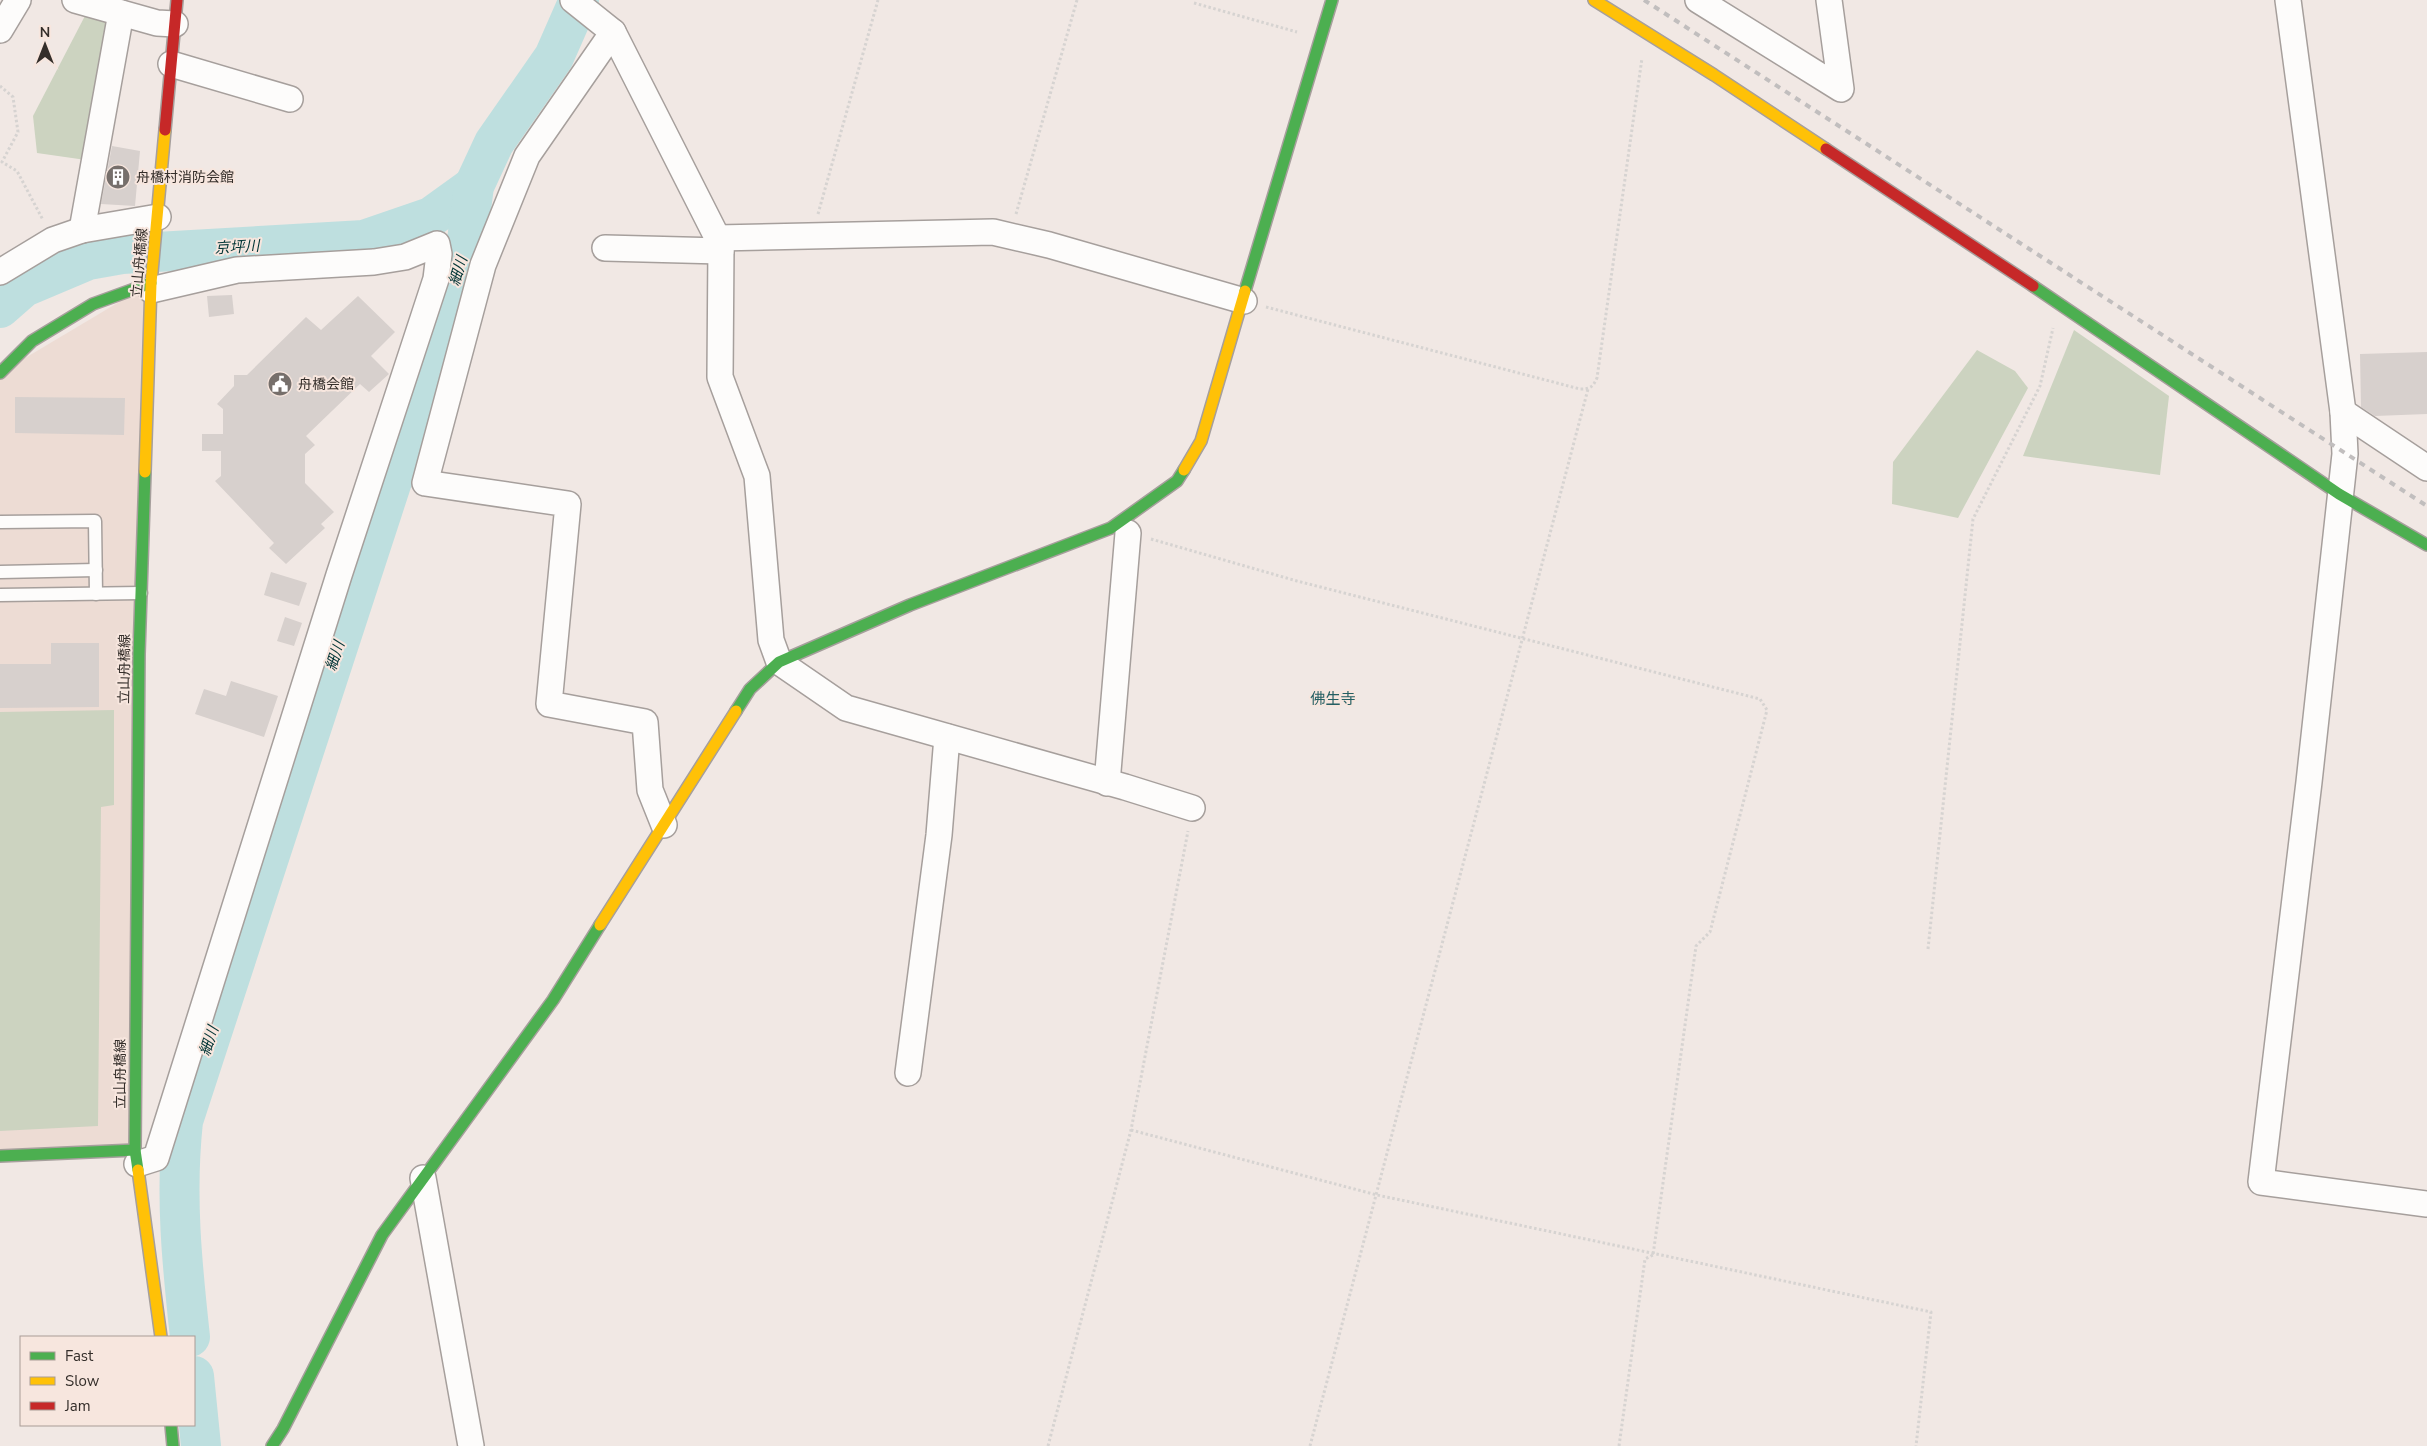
<svg xmlns="http://www.w3.org/2000/svg" width="2427" height="1446" font-family="'Nunito Sans','Noto Sans JP',sans-serif">
<style>
.built{fill:#eddcd4}
.green{fill:#ccd3c0}
.lines{fill:none;stroke-linecap:round;stroke-linejoin:round}
.river{stroke:#bedfdf;stroke-width:40}
.building{fill:#d7d0cd}
.lane-casing{stroke:#a69f9c;stroke-width:15}
.street-casing{stroke:#a69f9c;stroke-width:28}
.fast-casing{stroke:#a69f9c;stroke-width:14}
.slow-casing{stroke:#a69f9c;stroke-width:14}
.jam-casing{stroke:#a69f9c;stroke-width:14}
.path{stroke:#d6d3d1;stroke-width:3;stroke-dasharray:2.5 2.5;stroke-linecap:butt}
.lane{stroke:#fdfcfb;stroke-width:12}
.street{stroke:#fdfcfb;stroke-width:25}
.fast{stroke:#4caf50;stroke-width:11}
.slow{stroke:#ffc107;stroke-width:11}
.jam{stroke:#c62828;stroke-width:11}
.rail{stroke:#c1bebe;stroke-width:4;stroke-dasharray:6 6;stroke-linecap:butt}
.labels{text-anchor:middle;stroke-width:4;stroke-linejoin:round;paint-order:stroke}
.poi-label{font-size:14px;fill:#342e2a;stroke:#f7e6de;text-anchor:start}
.street-label{font-size:14px;fill:#342e2a;stroke:#f7e6de}
.water-label{font-size:15px;font-style:italic;fill:#033637;stroke:#f7e6de}
.neighbourhood-label{font-size:15px;fill:#255f63;stroke:#f7e6de}
</style>
<rect width="100%" height="100%" fill="#f1e8e4"/>
<path class="built" d="M151 283 135 1150 0 1156V373Z"/>
<g class="green">
<path d="M87 12 113 18 86 160 37 153 33 116Z"/>
<path d="M2074 330 2169 396 2160 475 2023 456Z"/>
<path d="M1977 350 2015 371 2028 388 1958 518 1892 504 1893 462Z"/>
<path d="M114 710V805L101 807 98 1126 0 1131V712Z"/>
</g>
<g class="lines">
<g class="river">
<path d="M0 308 24 287 88 260 122 254 364 240 431 217 474 186"/>
<path d="M190 1337C182 1264 175 1195 183 1121L427 374 467 240 474 186 494 143 554 57 579 0"/>
<path d="M194 1376 201 1446"/>
</g>
</g>
<g class="building">
<path d="M112 146 140 151 135 206 101 204Z"/>
<path d="M232 295 234 314 209 317 207 296Z"/>
<path d="M358 296 395 332 371 356 389 374 369 392 360 384 306 436 315 445 305 454V483L334 512 321 524 325 528 286 564 269 548 274 543 215 481 221 476V451H202V434H223V409L217 404 234 386V375H247L306 317 321 330Z"/>
<path d="M2427 352V414L2375 416 2361 407 2360 354Z"/>
<path d="M15 397 125 398 124 435 15 433Z"/>
<path d="M271 572 307 583 299 606 264 595Z"/>
<path d="M285 617 302 623 294 646 277 641Z"/>
<path d="M51 643H99V707L0 708V664H51Z"/>
<path d="M231 681 278 696 264 737 195 714 204 689 226 696Z"/>
</g>
<g class="lines">
<defs>
<g id="lane">
<path d="M0 522 95 521 96 594"/>
<path d="M0 572 96 570"/>
<path d="M0 595 141 593"/>
</g>
<g id="street">
<path d="M75 0 157 23 175 24"/>
<path d="M573 0 613 32 721 245 720 377 757 476 771 640 779 662 846 708 1125 787 1192 808"/>
<path d="M1698 0 1841 89 1829 0"/>
<path d="M2288 0 2343 412 2345 454 2309 782 2261 1182 2427 1204"/>
<path d="M0 30 18 0"/>
<path d="M613 32 527 156 483 265 425 483 568 504 549 704 645 722 650 790 664 825"/>
<path d="M171 64 290 99"/>
<path d="M82 230 121 13"/>
<path d="M717 238 993 232 1049 245 1244 301"/>
<path d="M605 248 721 251"/>
<path d="M0 272 53 240 82 230 158 217"/>
<path d="M2343 412 2427 468"/>
<path d="M1107 783 1128 533"/>
<path d="M908 1073 939 835 947 737"/>
<path d="M137 1164 156 1158 339 575 436 279 439 254 437 244 405 257 374 262 237 270 151 290"/>
<path d="M423 1178 471 1446"/>
</g>
<g id="fast">
<path d="M2033 286 2339 494 2427 545"/>
<path d="M1245 291 1332 0"/>
<path d="M0 373 32 341 93 304 151 283"/>
<path d="M736 711 750 689 779 662 910 605 1111 528 1177 481 1184 470"/>
<path d="M0 1156 135 1150"/>
<path d="M138 1170 135 1150 139 654 145 472"/>
<path d="M171 1425 173 1446"/>
<path d="M272 1446 283 1429 382 1235 553 1000 600 925"/>
</g>
<g id="slow">
<path d="M1594 0 1714 75 1826 149"/>
<path d="M1184 470 1201 441 1245 291"/>
<path d="M145 472 151 283 165 130"/>
<path d="M600 925 736 711"/>
<path d="M138 1170 161 1337"/>
</g>
<g id="jam">
<path d="M165 130 177 0"/>
<path d="M1826 149 2033 286"/>
</g>
</defs>
<use href="#lane" class="lane-casing"/>
<use href="#street" class="street-casing"/>
<use href="#fast" class="fast-casing"/>
<use href="#slow" class="slow-casing"/>
<use href="#jam" class="jam-casing"/>
<g class="path">
<path d="M1194 3 1297 32"/>
<path d="M0 86 13 97 18 132 2 162 17 171 43 220"/>
<path d="M818 214 878 0"/>
<path d="M1016 214 1077 0"/>
<path d="M1266 307 1580 389C1590 389 1593 387 1597 378L1642 58"/>
<path d="M1151 539 1297 581 1760 699 1767 710 1710 932 1696 946 1653 1255"/>
<path d="M1928 949 1973 519 2040 386 2053 328"/>
<path d="M1131 1130 1377 1195 1931 1312 1916 1446"/>
<path d="M1048 1446 1131 1130 1188 831"/>
<path d="M1310 1446 1588 389"/>
<path d="M1619 1446 1645 1259 1653 1255"/>
</g>
<use href="#lane" class="lane"/>
<use href="#street" class="street"/>
<use href="#fast" class="fast"/>
<use href="#slow" class="slow"/>
<use href="#jam" class="jam"/>
<path class="rail" d="M1644 0 2427 506"/>
</g>
<defs>
<symbol id="building-disc" viewBox="-11 -11 22 22"><circle r="9.5" fill="#766f6b" stroke="#f7e6de"/><path d="M-4-6H4V6H1V3H-1V6H-4ZM-2.5-4.3h1.7v1.8h-1.7ZM.8-4.3h1.7v1.8H.8ZM-2.5-1h1.7V.8h-1.7ZM.8-1h1.7V.8H.8Z" fill="#fff"/></symbol>
<symbol id="civic-disc" viewBox="-11 -11 22 22"><circle r="9.5" fill="#766f6b" stroke="#f7e6de"/><path d="M-.6-6.5H3V-4.5H.6V-3L4-1V1h2V6H-6V1h2V-1L-.6-3ZM-1.2 2.5V6h2.4V2.5Z" fill="#fff"/></symbol>
</defs>
<g fill-rule="evenodd">
<use href="#building-disc" x="104" y="163" width="28" height="28"/>
<use href="#civic-disc" x="266" y="370" width="28" height="28"/>
</g>
<g class="labels">
<g class="poi-label">
<text x="136" y="182">舟橋村消防会館</text>
<text x="298" y="389">舟橋会館</text>
</g>
<g class="street-label">
<text transform="translate(139 263) rotate(-85)" y="5">立山舟橋線</text>
<text transform="translate(124 669) rotate(-89)" y="5">立山舟橋線</text>
<text transform="translate(120 1074) rotate(-90)" y="5">立山舟橋線</text>
</g>
<g class="water-label">
<text transform="translate(237 247) rotate(-3)" y="5">京坪川</text>
<text transform="translate(458 271) rotate(-73)" y="5">細川</text>
<text transform="translate(335 656) rotate(-72)" y="5">細川</text>
<text transform="translate(209 1041) rotate(-72)" y="5">細川</text>
</g>
<g class="neighbourhood-label">
<text x="1333" y="704">佛生寺</text>
</g>
</g>
<rect x="20" y="1336" width="175" height="90" fill="#f7e6de" stroke="#a99c96"/>
<rect x="30" y="1352" width="25" height="8" fill="#4caf50" stroke="#a99c96"/>
<text x="65" y="1361" font-size="15" fill="#342e2a">Fast</text>
<rect x="30" y="1377" width="25" height="8" fill="#ffc107" stroke="#a99c96"/>
<text x="65" y="1386" font-size="15" fill="#342e2a">Slow</text>
<rect x="30" y="1402" width="25" height="8" fill="#c62828" stroke="#a99c96"/>
<text x="65" y="1411" font-size="15" fill="#342e2a">Jam</text>
<g transform="translate(45 45)" stroke="#f7e6de" stroke-width="4" paint-order="stroke">
<path d="M0-4L9 19L0 12L-9 19Z" fill="#342e2a"/>
<text y="-8" font-size="14" font-weight="bold" text-anchor="middle" fill="#342e2a">N</text>
</g>
</svg>
